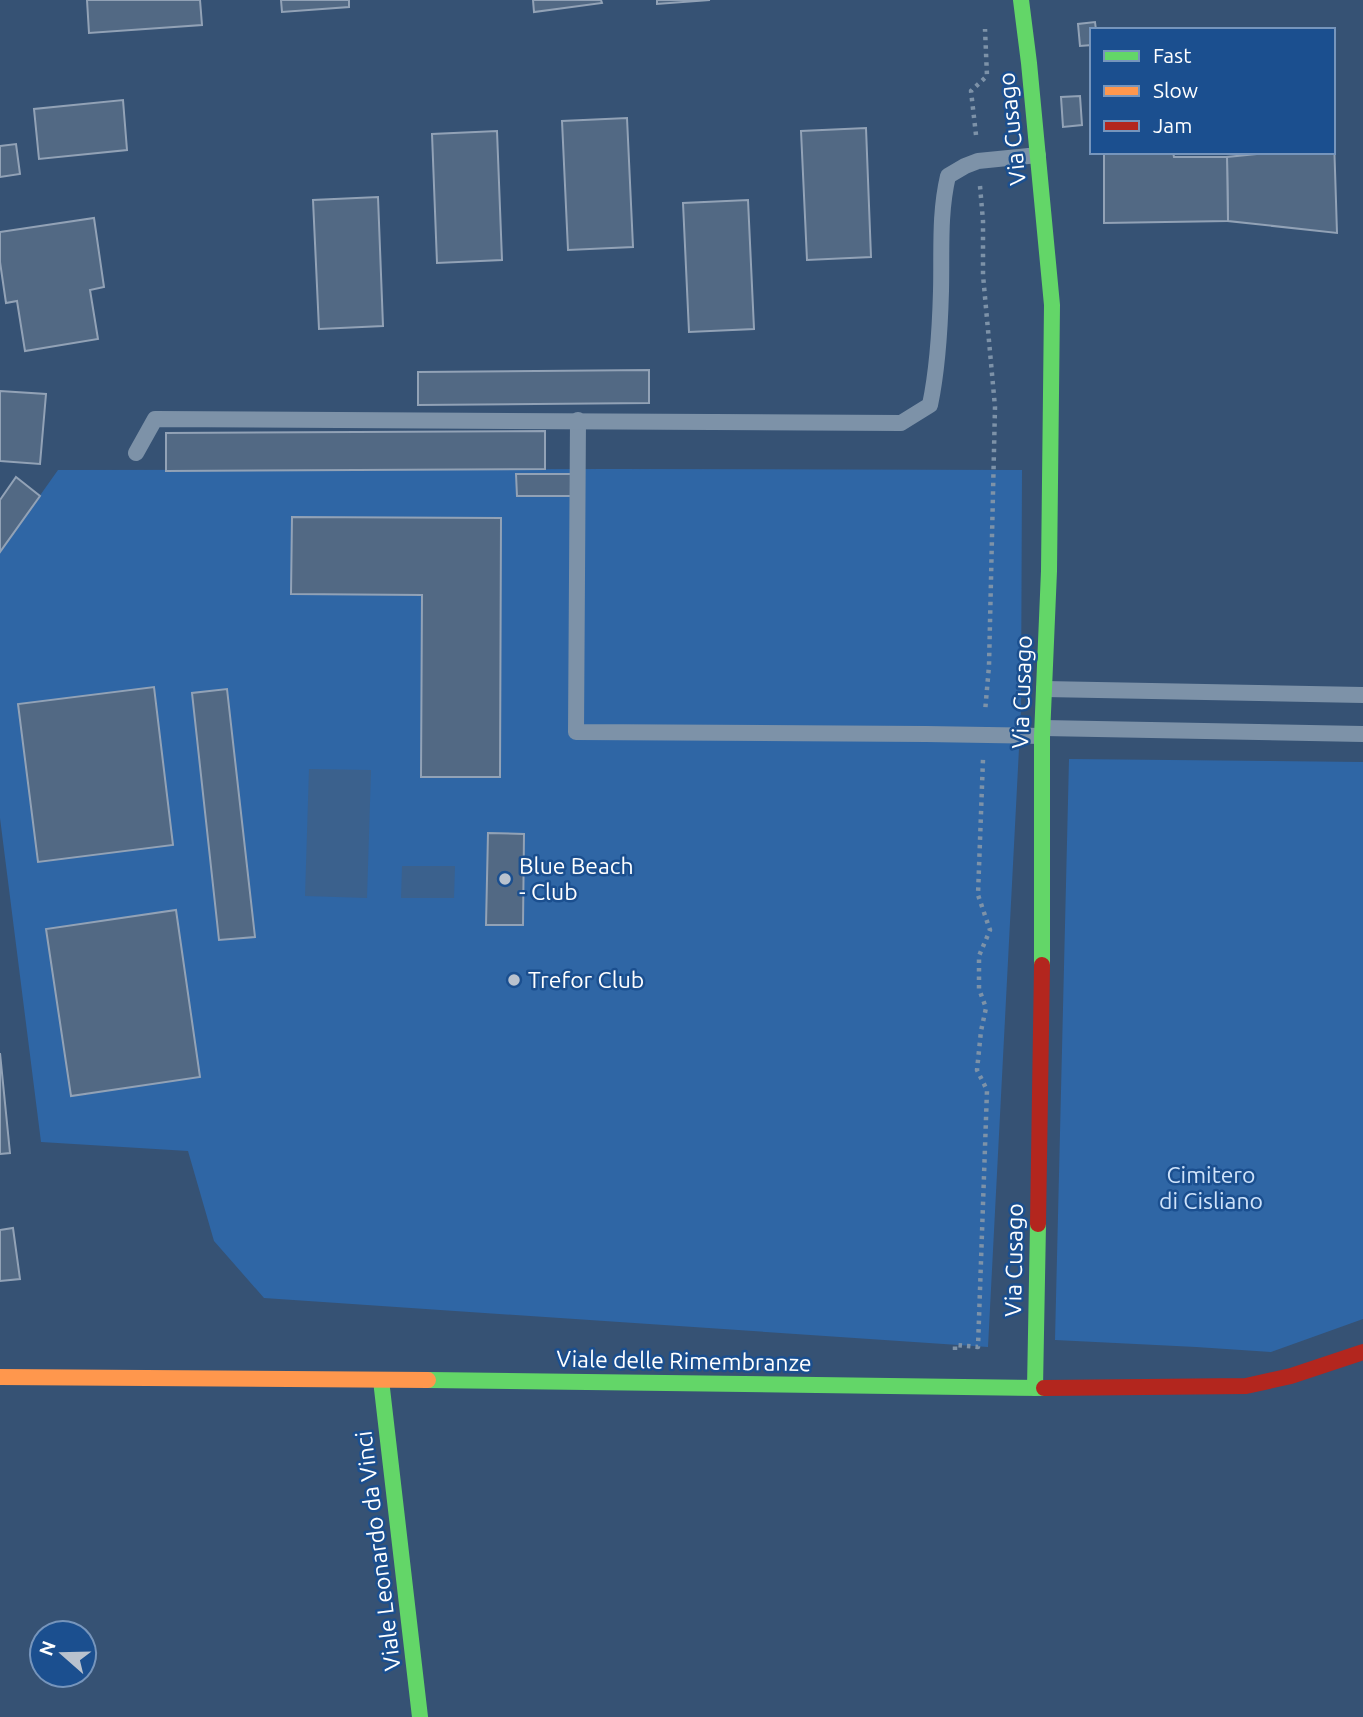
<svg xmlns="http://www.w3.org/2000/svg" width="1363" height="1717" font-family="Ubuntu,sans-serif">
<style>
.green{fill:#2f66a5}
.water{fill:#3b618d}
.building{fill:#526984;stroke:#92a2b6;stroke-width:2}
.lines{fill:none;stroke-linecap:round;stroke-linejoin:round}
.path{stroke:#7d92a8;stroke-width:4.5;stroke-dasharray:3.5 5;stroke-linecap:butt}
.lane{stroke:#7d92a8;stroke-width:16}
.fast{stroke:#63d668;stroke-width:16}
.slow{stroke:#ff974d;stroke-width:16}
.jam{stroke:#b3261e;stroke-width:16}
.poi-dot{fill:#b9c2ce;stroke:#1b4f8f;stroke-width:2.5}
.labels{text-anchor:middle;stroke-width:5;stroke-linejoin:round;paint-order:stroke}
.street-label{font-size:23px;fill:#fff;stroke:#1b4f8f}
.poi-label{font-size:23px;fill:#fff;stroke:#1b4f8f;text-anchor:start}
.park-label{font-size:23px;fill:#cfe3fa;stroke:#1b4f8f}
</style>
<rect width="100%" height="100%" fill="#365274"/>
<g class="green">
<path d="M610 469 1022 470 1021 710 988 1347 264 1298 214 1241 188 1151 41 1142 0 818V552L58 470Z"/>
<path d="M1069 759 1363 762V1319L1271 1352 1196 1347 1055 1340Z"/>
</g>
<g class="water">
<path d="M309 769 371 770 367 898 305 896Z"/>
<path d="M402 866H455L454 898H401Z"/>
</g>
<g class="building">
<path d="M87 0H200L202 25 89 33Z"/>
<path d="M281 0H349V7L282 12Z"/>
<path d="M533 0H601L602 3 534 12Z"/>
<path d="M657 0H710L657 4Z"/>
<path d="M1095 22 1096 30H1092V45L1080 46 1078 24Z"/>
<path d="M1080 96 1082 125 1063 127 1061 97Z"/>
<path d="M123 100 127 150 39 159 34 109Z"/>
<path d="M1333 107 1337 233 1228 221 1227 157 1277 152H1333Z"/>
<path d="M627 118 633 247 568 250 562 121Z"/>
<path d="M866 128 871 257 807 260 801 131Z"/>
<path d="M497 131 502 260 437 263 432 134Z"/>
<path d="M16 144 20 174 0 177V146Z"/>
<path d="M1104 152H1173L1174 157H1227L1228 221 1104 223Z"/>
<path d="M378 197 383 326 319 329 313 200Z"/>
<path d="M748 200 754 329 689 332 683 203Z"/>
<path d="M94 218 104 287 90 290 98 339 25 351 17 301 6 303 0 262V232Z"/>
<path d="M649 370V403L418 405V372Z"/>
<path d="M0 391 46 394 40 464 0 461Z"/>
<path d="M545 431V469L166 471V433Z"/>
<path d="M516 474H572V496H517Z"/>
<path d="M16 477 40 496 0 552V500Z"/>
<path d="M292 517 501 518 500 777H421L422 595 291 594Z"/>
<path d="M154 687 173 845 38 862 18 704Z"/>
<path d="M227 689 255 937 219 940 192 693Z"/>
<path d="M488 833 524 834 523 925H486Z"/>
<path d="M176 910 200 1077 71 1096 46 929Z"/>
<path d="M0 1053 10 1153 0 1154Z"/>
<path d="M13 1228 20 1279 0 1281V1230Z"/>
</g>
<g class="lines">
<g class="path">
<path d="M976 135 971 91 987 76 985 29"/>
<path d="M980 186 983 221V275L995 407 989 666 985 712"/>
<path d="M955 1350V1345L978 1347 987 1090 977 1070 981 1031 986 1008 979 989V956L990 930 978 895 983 759"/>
</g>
<g class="lane">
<path d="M578 420 576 732 926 734 1042 736"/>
<path d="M136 453 155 419 901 423 930 405C938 367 940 329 941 291 942 252 939 214 948 176L965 166 978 161 1038 155"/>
<path d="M1044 689 1363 695"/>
<path d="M1043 728 1363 734"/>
</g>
<g class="fast">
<path d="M1021 0 1029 63 1052 305 1049 571 1042 736V965"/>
<path d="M381 1380 420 1717"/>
<path d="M428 1380 1044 1388"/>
<path d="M1035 1388 1038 1224"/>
</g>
<path class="slow" d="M0 1377 428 1380"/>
<g class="jam">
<path d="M1038 1224 1042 965"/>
<path d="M1044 1388 1246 1386 1291 1376 1363 1352"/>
</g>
</g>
<g class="poi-dot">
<circle cx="505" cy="879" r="7"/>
<circle cx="514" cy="980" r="7"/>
</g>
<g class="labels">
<g class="street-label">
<text transform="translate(1012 129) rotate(-96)" y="8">Via Cusago</text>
<text transform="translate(1022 692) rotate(-88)" y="8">Via Cusago</text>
<text transform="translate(1014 1260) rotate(-89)" y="8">Via Cusago</text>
<text transform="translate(684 1361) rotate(1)" y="8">Viale delle Rimembranze</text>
<text transform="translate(378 1551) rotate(-97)" y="8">Viale Leonardo da Vinci</text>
</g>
<g class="poi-label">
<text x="519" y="874">Blue Beach<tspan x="519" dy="26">- Club</tspan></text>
<text x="528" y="988">Trefor Club</text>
</g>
<g class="park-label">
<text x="1211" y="1183">Cimitero<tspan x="1211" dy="26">di Cisliano</tspan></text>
</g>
</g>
<rect x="1090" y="28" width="245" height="126" fill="#1b4f8f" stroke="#7695bc" stroke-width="2"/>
<rect x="1104" y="51" width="35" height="10" fill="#63d668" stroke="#7695bc" stroke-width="2"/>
<text x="1153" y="63" font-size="21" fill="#ffffff">Fast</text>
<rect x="1104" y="86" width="35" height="10" fill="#ff974d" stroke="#7695bc" stroke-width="2"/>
<text x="1153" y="98" font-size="21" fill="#ffffff">Slow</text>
<rect x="1104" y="121" width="35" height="10" fill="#b3261e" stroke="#7695bc" stroke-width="2"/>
<text x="1153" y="133" font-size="21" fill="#ffffff">Jam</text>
<g transform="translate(63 1654) rotate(290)"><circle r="33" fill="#1b4f8f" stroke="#7695bc" stroke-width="2"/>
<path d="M0-5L12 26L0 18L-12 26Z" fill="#b9c2ce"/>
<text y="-10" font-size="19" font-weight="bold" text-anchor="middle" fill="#ffffff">N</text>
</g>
</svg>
